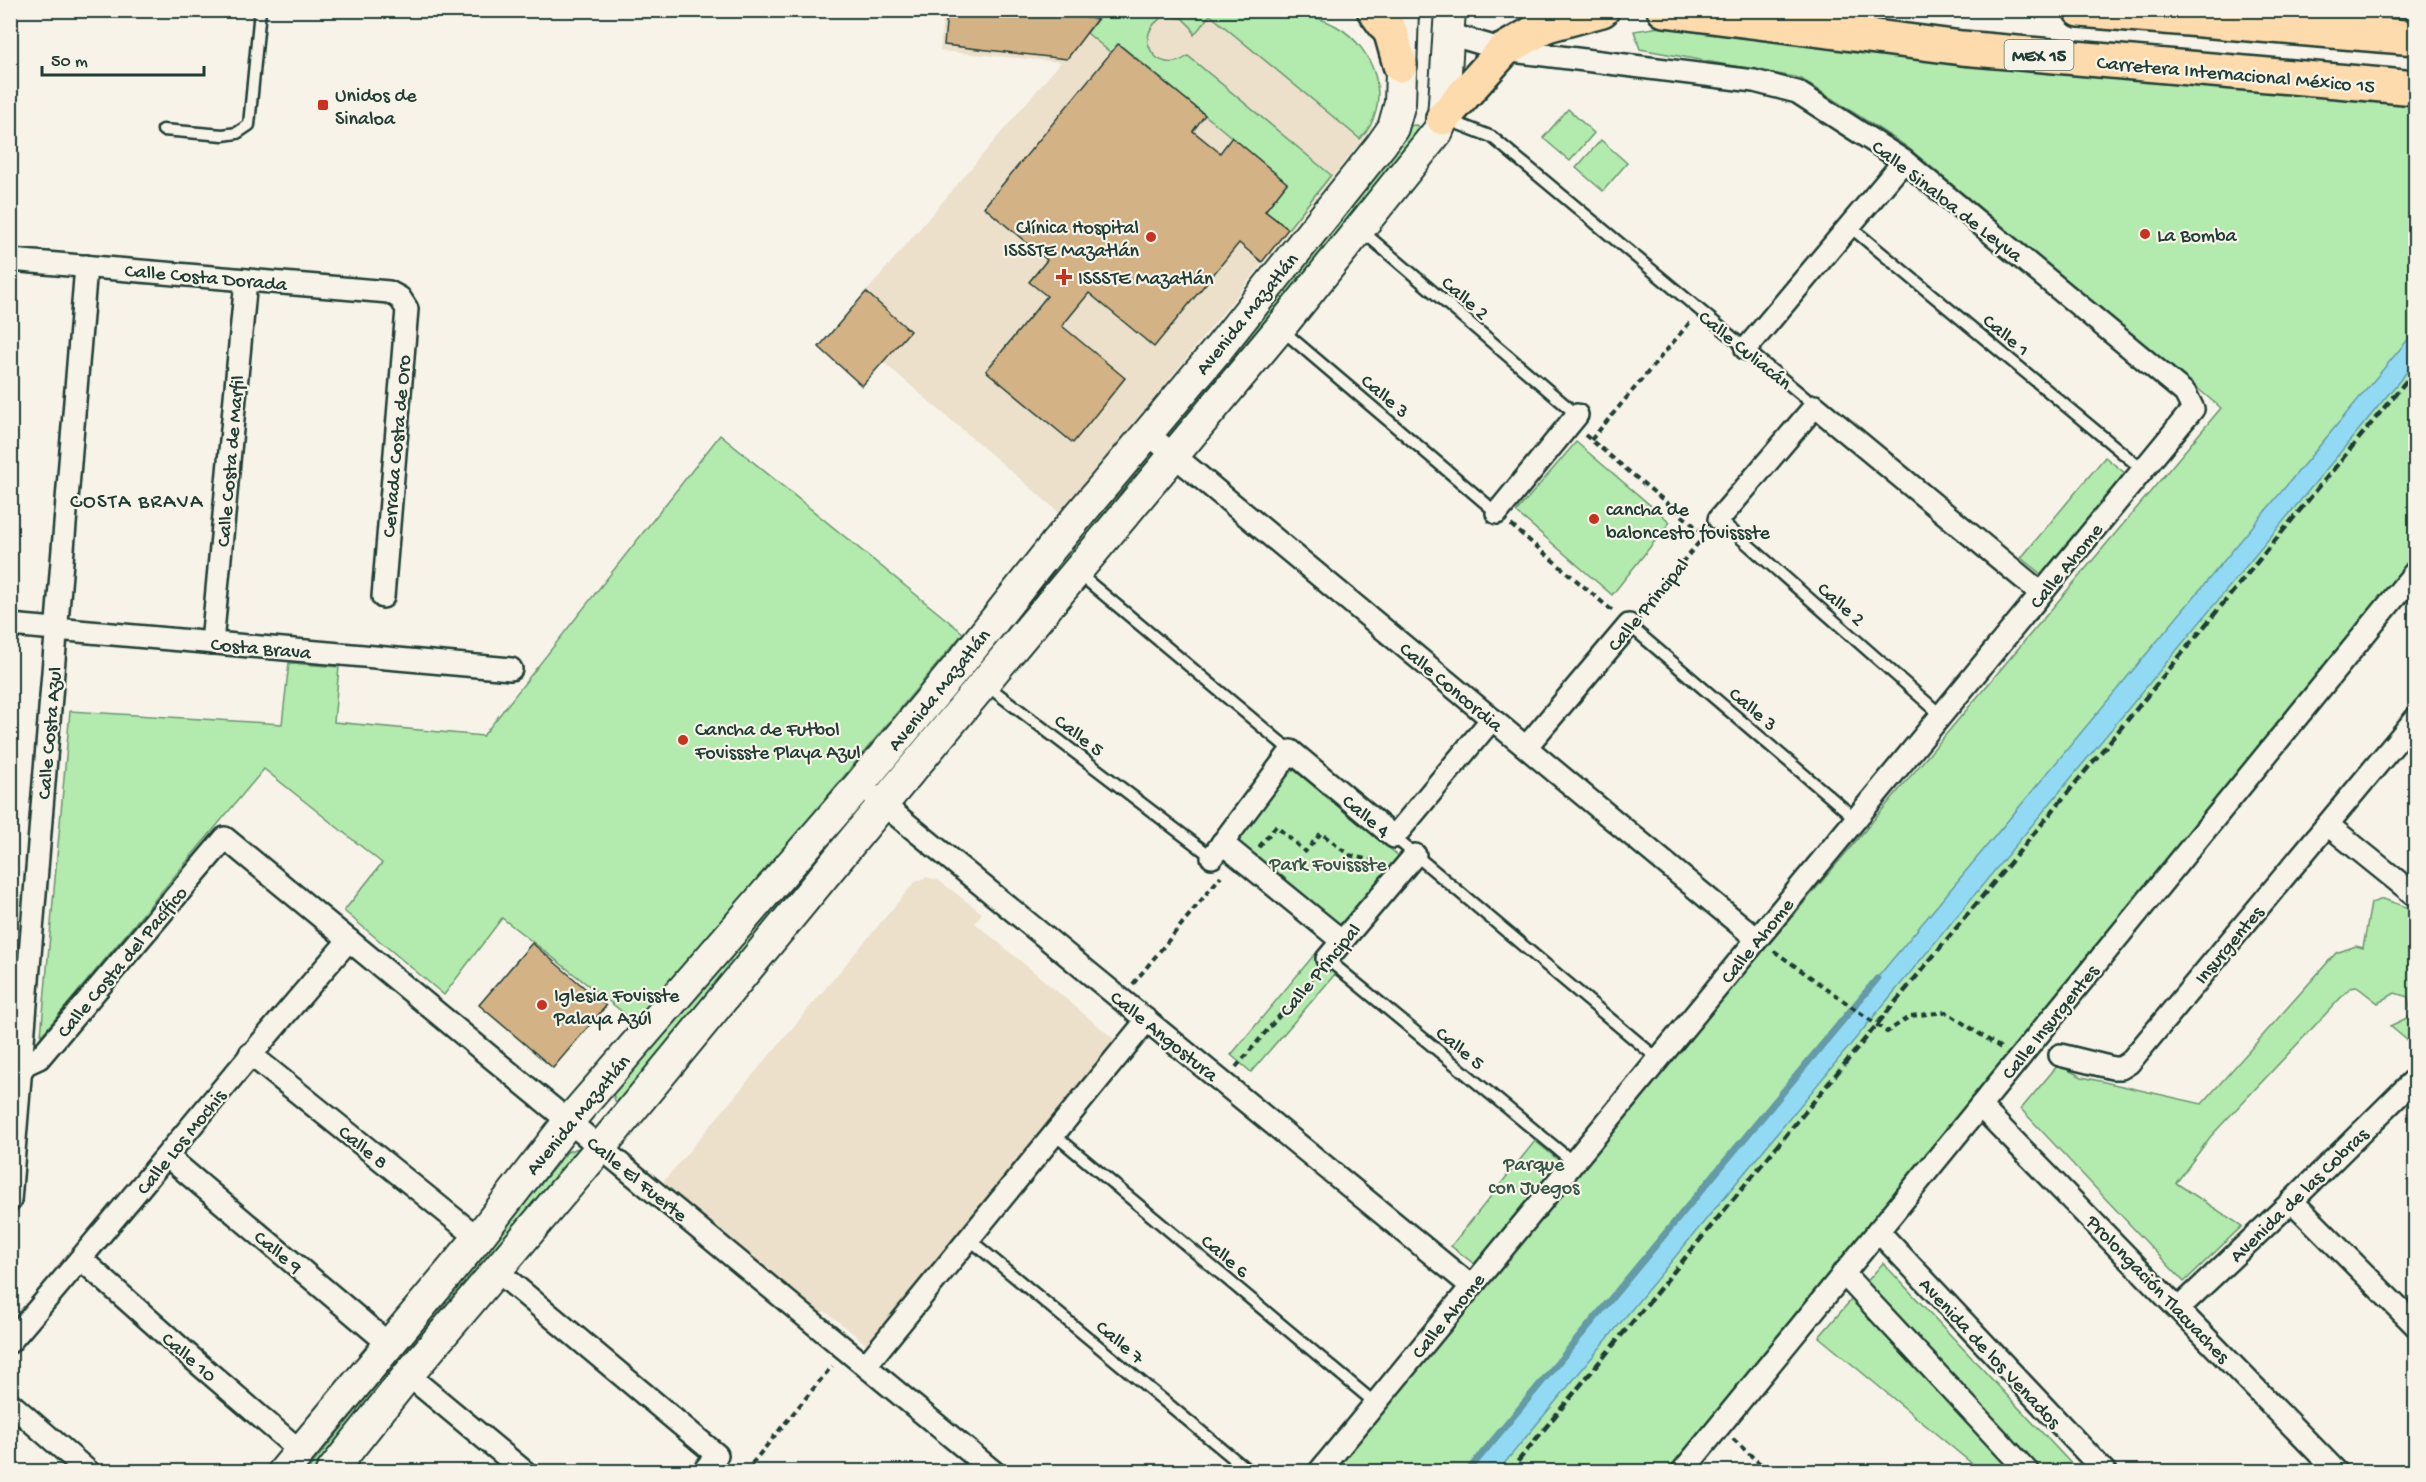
<svg xmlns="http://www.w3.org/2000/svg" width="2426" height="1482" font-family="'Gochi Hand',sans-serif">
<style>
.built{fill:#ece0cb}
.green{fill:#b3eaad;stroke:#699470;stroke-width:1.5}
.water{fill:#92daf4;stroke:#649ba7;stroke-width:1.5}
.lines{fill:none;stroke-linecap:round;stroke-linejoin:round}
.stream{stroke:#649ba7;stroke-width:7}
.building{fill:#d3b286;stroke:#1f3d34;stroke-width:1.5}
.lane-casing{stroke:#1f3d34;stroke-width:15}
.street-casing{stroke:#1f3d34;stroke-width:26}
.secondary-casing{stroke:#1f3d34;stroke-width:34}
.primary-casing{stroke:#1f3d34;stroke-width:38}
.path{stroke:#1f3d34;stroke-width:4;stroke-dasharray:6 4.5;stroke-linecap:butt}
.lane{stroke:#f7f3e8;stroke-width:10}
.street{stroke:#f7f3e8;stroke-width:21}
.secondary{stroke:#f7f3e8;stroke-width:30}
.primary{stroke:#fedbac;stroke-width:33}
.rail{stroke:#1f3d34;stroke-width:4.5;stroke-dasharray:9 4.5;stroke-linecap:butt}
.poi-dot{fill:#c8321e;stroke:#f7f3e8;stroke-width:2}
.labels{text-anchor:middle;stroke-width:4.5;stroke-linejoin:round;paint-order:stroke}
.shield{fill:#f7f3e8;stroke:#60746a;stroke-width:1.5}
.shield-label{font-size:18px;font-weight:bold;fill:#1f3d34}
.street-label{font-size:20px;fill:#1f3d34;stroke:#f7f3e8}
.poi-label{font-size:20px;fill:#1f3d34;stroke:#f7f3e8;text-anchor:start}
.park-label{font-size:20px;fill:#355746;stroke:#f7f3e8}
.neighbourhood-label{font-size:21px;letter-spacing:1.5px;fill:#1f3d34;stroke:#f7f3e8}
</style>
<rect width="100%" height="100%" fill="#f7f3e8"/>
<filter id="ink" filterUnits="userSpaceOnUse"><feTurbulence type="fractalNoise" baseFrequency=".0167" numOctaves="2"/><feDisplacementMap in="SourceGraphic" scale="12" xChannelSelector="R" yChannelSelector="G"/><feConvolveMatrix kernelMatrix="1 2 1 2 8 2 1 2 1" color-interpolation-filters="sRGB"/></filter>
<g filter="url(#ink)">
<g class="built">
<path d="M1265 10 1303 14 1336 26 1362 49 1372 66 1379 85 1378 103 1371 129 1061 514 883 362 910 331 866 292 1061 62 940 51 943 11Z"/>
<path d="M926 877 938 880 982 913 975 923 1120 1044 871 1348 825 1311 819 1317 658 1188 914 883Z"/>
</g>
<g class="green">
<path d="M1265 10C1289 13 1315 14 1336 26 1376 48 1394 105 1360 139L1210 15 1194 35 1192 28 1182 18 1165 16C1129 34 1157 79 1188 56L1331 175 1288 229 1265 211 1287 183 1119 44 1111 53 1087 33 1104 11Z"/>
<path d="M1660 27 1804 45 2415 99V562L2015 1056 1670 1471 1324 1472 2221 408 1906 146 1800 78 1640 49 1634 31Z"/>
<path d="M1568 109 1594 133 1570 161 1543 138Z"/>
<path d="M1416 125 1428 131 630 1101H615L611 1086 1399 127Z"/>
<path d="M1601 140 1627 163 1603 191 1576 168Z"/>
<path d="M720 435 963 633 638 1024 502 918 444 995 344 911 382 863 264 769 41 1036 70 711 282 724 289 663 339 667 334 722 483 736Z"/>
<path d="M1576 442 1670 522 1612 595 1516 512Z"/>
<path d="M2105 457 2130 477 2047 579 2021 558Z"/>
<path d="M1289 766 1406 862 1345 941 1227 843Z"/>
<path d="M2383 899 2415 910V1047L2390 1026 2411 1016 2408 997 2395 993 2378 1003 2357 987 2350 988 2211 1136 2176 1183 2242 1226 2184 1282 2021 1109 2058 1065 2082 1077 2202 1104 2336 953 2356 946 2363 948 2371 903Z"/>
<path d="M1314 955 1336 973 1251 1072 1231 1055Z"/>
<path d="M1535 1141 1567 1167 1482 1270 1451 1246Z"/>
<path d="M581 1147 577 1159 321 1471 306 1472 567 1152Z"/>
<path d="M1883 1263 2078 1471H1981L1819 1337Z"/>
</g>
<path class="water" d="M2415 331V362L1498 1471H1467Z"/>
<g class="lines">
<path class="stream" d="M1467 1472 1877 979"/>
</g>
<g class="building">
<path d="M947 10H1021L1097 19 1067 59 944 45Z"/>
<path d="M1118 44 1205 115 1193 131 1220 153 1232 137 1287 183 1265 211 1288 229 1262 262 1239 243 1154 347 1089 293 1062 326 1125 378 1073 443 986 371 1047 296 1029 282 1047 260 984 207Z"/>
<path d="M866 292 910 331 862 386 819 347Z"/>
<path d="M532 943 606 1006 553 1068 479 1005Z"/>
</g>
<g class="lines">
<defs>
<g id="lane">
<path d="M1446 119 1492 137 1815 406"/>
<path d="M163 130 223 135 237 133 249 125 260 10"/>
<path d="M1849 226 2143 470"/>
<path d="M1361 230 1577 415"/>
<path d="M1282 330 1497 513"/>
<path d="M1719 519 1941 715"/>
<path d="M1078 573 1291 751"/>
<path d="M1629 625 1856 819"/>
<path d="M985 684 1212 857"/>
<path d="M1394 837 1658 1059"/>
<path d="M1327 959 1573 1162"/>
<path d="M1055 1135 1375 1403"/>
<path d="M969 1239 1250 1472"/>
</g>
<g id="street">
<path d="M10 260 389 292 400 298 407 309 383 597"/>
<path d="M1746 349 1904 161"/>
<path d="M1147 433 1757 939"/>
<path d="M1497 513 1577 415"/>
<path d="M1719 519 1815 406 2041 593"/>
<path d="M10 625 511 669"/>
<path d="M212 643 246 280"/>
<path d="M1526 747 1629 625"/>
<path d="M873 796 1471 1286"/>
<path d="M2328 825 2416 896"/>
<path d="M1222 843 1342 941"/>
<path d="M1212 857 1291 751 1394 837 1492 719"/>
<path d="M1327 959 1415 855"/>
<path d="M250 1054 478 1238"/>
<path d="M2060 1055 2113 1068H2121L2129 1063 2416 718"/>
<path d="M10 1070 21 1071 26 1064 39 1058 225 838 994 1472"/>
<path d="M1980 1106 2337 1472"/>
<path d="M168 1157 390 1345"/>
<path d="M10 1201 86 266"/>
<path d="M2292 1201 2416 1326"/>
<path d="M1878 1231 2105 1472"/>
<path d="M81 1259 193 1359 300 1451"/>
<path d="M496 1270 717 1455 703 1472"/>
<path d="M1843 1273 2028 1472"/>
<path d="M2179 1308 2292 1201 2416 1078"/>
<path d="M10 1342C124 1209 234 1072 349 940"/>
<path d="M866 1365 1147 1020"/>
<path d="M408 1375 525 1472"/>
<path d="M10 1403 89 1472"/>
<path d="M1319 1472 2193 409 2185 393 1904 161 1797 92 1754 81 1504 50 1449 34"/>
<path d="M1682 1472 2416 571"/>
</g>
<g id="secondary">
<path d="M283 1472 478 1238 569 1121 859 785 963 660 1054 545 1219 348 1381 145 1393 128 1400 103 1403 10"/>
<path d="M331 1472 408 1375 601 1147 883 804 1280 328 1438 131 1443 118 1450 10"/>
</g>
<g id="primary">
<path d="M1374 10 1391 33 1400 65"/>
<path d="M1664 10 1962 48 2416 88"/>
<path d="M2080 10 2416 38"/>
<path d="M1443 118 1504 50 1547 25 1602 10"/>
</g>
</defs>
<use href="#lane" class="lane-casing"/>
<use href="#street" class="street-casing"/>
<use href="#secondary" class="secondary-casing"/>
<use href="#primary" class="primary-casing"/>
<g class="path">
<path d="M1585 435 1702 532"/>
<path d="M1591 440 1691 321"/>
<path d="M1511 525 1615 613"/>
<path d="M1641 611 1706 534"/>
<path d="M1259 847 1276 826 1305 852 1321 833 1349 855 1374 861 1381 866"/>
<path d="M1774 951 1887 1032 1910 1016 1946 1012 2001 1048"/>
<path d="M1133 984 1221 876"/>
<path d="M1236 1067 1315 974"/>
<path d="M1733 1439 1769 1472"/>
<path d="M745 1472 832 1366"/>
</g>
<use href="#lane" class="lane"/>
<use href="#street" class="street"/>
<use href="#secondary" class="secondary"/>
<use href="#primary" class="primary"/>
<path class="rail" d="M1509 1472 2416 369"/>
</g>
</g>
<g class="poi-dot">
<rect x="317" y="99" width="12" height="12" rx="3"/>
<circle cx="2145" cy="234" r="6"/>
<circle cx="1151" cy="237" r="6"/>
<path d="M1061 268h6v6h6v6h-6v6h-6v-6h-6v-6h6z"/>
<circle cx="1594" cy="519" r="6"/>
<circle cx="683" cy="740" r="6"/>
<circle cx="542" cy="1005" r="6"/>
</g>
<g class="labels">
<rect class="shield" x="2004.5" y="40" width="69" height="30" rx="4.5"/>
<g class="shield-label">
<text x="2039" y="61">MEX 15</text>
</g>
<g class="street-label">
<text transform="translate(2236 73) rotate(5)" y="7">Carretera Internacional México 15</text>
<text transform="translate(1948 200) rotate(38)" y="7">Calle Sinaloa de Leyva</text>
<text transform="translate(206 276) rotate(5)" y="7">Calle Costa Dorada</text>
<text transform="translate(1466 297) rotate(41)" y="7">Calle 2</text>
<text transform="translate(1246 313) rotate(-51)" y="7">Avenida Mazatlán</text>
<text transform="translate(2007 334) rotate(40)" y="7">Calle 1</text>
<text transform="translate(1746 349) rotate(39)" y="7">Calle Culiacán</text>
<text transform="translate(1386 395) rotate(40)" y="7">Calle 3</text>
<text transform="translate(395 446) rotate(-85)" y="7">Cerrada Costa de Oro</text>
<text transform="translate(229 461) rotate(-85)" y="7">Calle Costa de Marfil</text>
<text transform="translate(2065 565) rotate(-51)" y="7">Calle Ahome</text>
<text transform="translate(1842 603) rotate(41)" y="7">Calle 2</text>
<text transform="translate(1647 604) rotate(-50)" y="7">Calle Principal</text>
<text transform="translate(261 647) rotate(5)" y="7">Costa Brava</text>
<text transform="translate(1452 686) rotate(40)" y="7">Calle Concordia</text>
<text transform="translate(938 689) rotate(-51)" y="7">Avenida Mazatlán</text>
<text transform="translate(1754 708) rotate(40)" y="7">Calle 3</text>
<text transform="translate(48 733) rotate(-85)" y="7">Calle Costa Azul</text>
<text transform="translate(1080 734) rotate(37)" y="7">Calle 5</text>
<text transform="translate(1367 815) rotate(40)" y="7">Calle 4</text>
<text transform="translate(1756 940) rotate(-51)" y="7">Calle Ahome</text>
<text transform="translate(2228 944) rotate(-50)" y="7">Insurgentes</text>
<text transform="translate(121 961) rotate(-50)" y="7">Calle Costa del Pacífico</text>
<text transform="translate(1319 969) rotate(-50)" y="7">Calle Principal</text>
<text transform="translate(2049 1021) rotate(-51)" y="7">Calle Insurgentes</text>
<text transform="translate(1165 1035) rotate(39)" y="7">Calle Angostura</text>
<text transform="translate(1461 1047) rotate(39)" y="7">Calle 5</text>
<text transform="translate(577 1114) rotate(-50)" y="7">Avenida Mazatlán</text>
<text transform="translate(180 1141) rotate(-51)" y="7">Calle Los Mochis</text>
<text transform="translate(364 1146) rotate(39)" y="7">Calle 8</text>
<text transform="translate(638 1178) rotate(39)" y="7">Calle El Fuerte</text>
<text transform="translate(2298 1194) rotate(-44)" y="7">Avenida de las Cobras</text>
<text transform="translate(279 1251) rotate(40)" y="7">Calle 9</text>
<text transform="translate(1226 1255) rotate(40)" y="7">Calle 6</text>
<text transform="translate(2159 1288) rotate(46)" y="7">Prolongación Tlacuaches</text>
<text transform="translate(1447 1315) rotate(-51)" y="7">Calle Ahome</text>
<text transform="translate(1121 1341) rotate(40)" y="7">Calle 7</text>
<text transform="translate(1991 1352) rotate(47)" y="7">Avenida de los Venados</text>
<text transform="translate(190 1356) rotate(41)" y="7">Calle 10</text>
</g>
<g class="poi-label">
<text x="335" y="101">Unidos de<tspan x="335" dy="23">Sinaloa</tspan></text>
<text x="1139" y="233" text-anchor="end">Clínica Hospital<tspan x="1139" dy="23">ISSSTE Mazatlán</tspan></text>
<text x="2157" y="241">La Bomba</text>
<text x="1078" y="284">ISSSTE Mazatlán</text>
<text x="1606" y="515">cancha de<tspan x="1606" dy="23">baloncesto fovissste</tspan></text>
<text x="695" y="735">Cancha de Futbol<tspan x="695" dy="23">Fovissste Playa Azul</tspan></text>
<text x="554" y="1001">Iglesia Fovisste<tspan x="554" dy="23">Palaya Azúl</tspan></text>
</g>
<g class="park-label">
<text x="1328" y="870">Park Fovissste</text>
<text x="1534" y="1170">Parque<tspan x="1534" dy="23">con Juegos</tspan></text>
</g>
<g class="neighbourhood-label">
<text x="137" y="507">COSTA BRAVA</text>
</g>
</g>
<rect width="2426" height="1482" fill="none" stroke="#f7f3e8" stroke-width="36"/>
<rect x="18" y="18" width="2390" height="1446" fill="none" stroke="#1f3d34" stroke-width="2" filter="url(#ink)"/>
<path d="M42 66v9h162v-9" fill="none" stroke="#1f3d34" stroke-width="3"/>
<text x="51" y="66" font-size="18" fill="#1f3d34" stroke="#f7f3e8" stroke-width="4.5" paint-order="stroke">50 m</text>
</svg>
